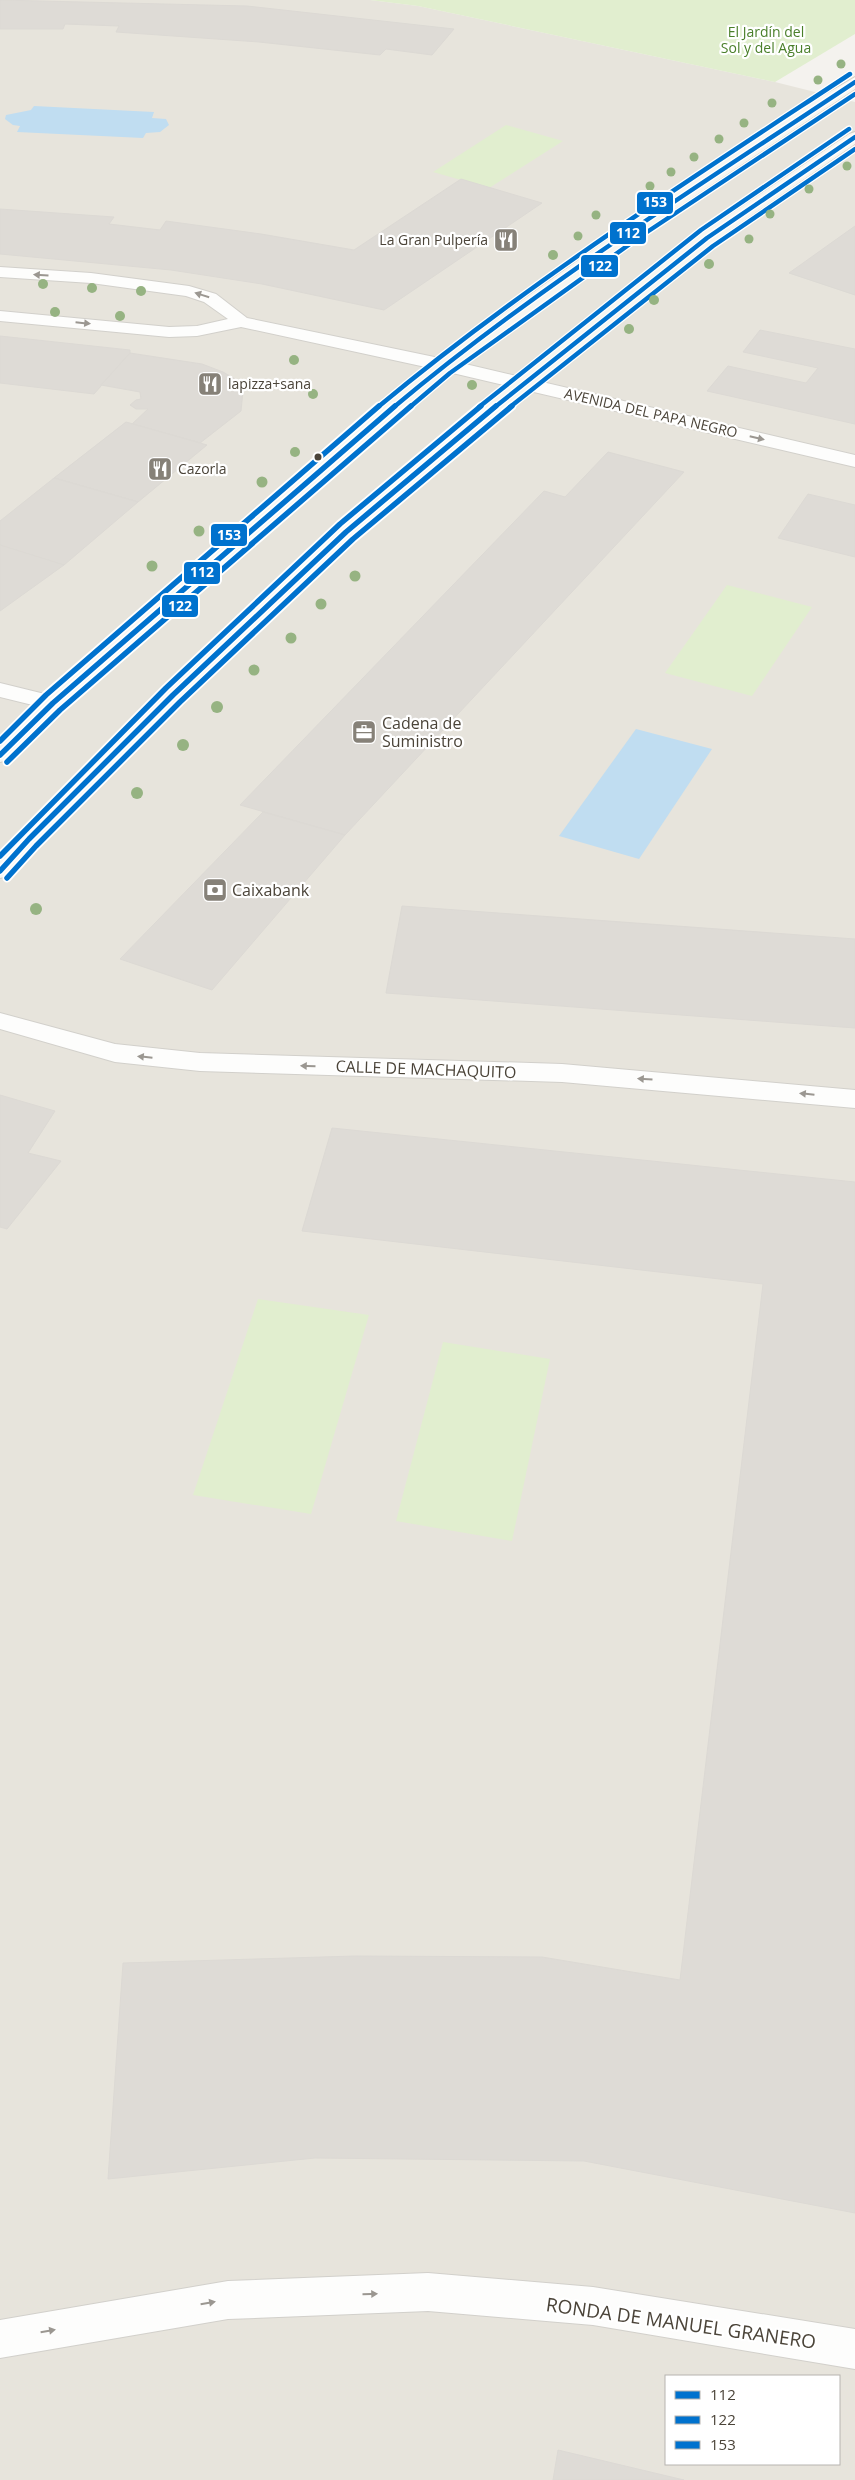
<svg xmlns="http://www.w3.org/2000/svg" width="855" height="2480" font-family="'Open Sans',sans-serif">
<style>
.residential{fill:#e7e4dc;fill-rule:evenodd}
.green{fill:#e1eecf}
.water{fill:#c0ddf1}
.building{fill:#dedbd6;stroke:#dcd9d4}
.lines{fill:none;stroke-linecap:round;stroke-linejoin:round}
.street-casing{stroke:#d2d0cb;stroke-width:2}
.secondary-casing{stroke:#d3cfc5;stroke-width:2}
.street{fill:#fdfdfc;fill-rule:evenodd}
.secondary{fill:#f7f6f1;fill-rule:evenodd}
.bus-1-far1-casing{stroke:#fff;stroke-width:7}
.bus-1-casing{stroke:#fff;stroke-width:9}
.bus-2-far1-casing{stroke:#fff;stroke-width:7}
.bus-2-casing{stroke:#fff;stroke-width:9}
.bus-3-far1-casing{stroke:#fff;stroke-width:7}
.bus-3-casing{stroke:#fff;stroke-width:9}
.bus-1-far1{stroke:#0072ce;stroke-width:4.5}
.bus-1{stroke:#0072ce;stroke-width:5.5}
.bus-2-far1{stroke:#0072ce;stroke-width:4.5}
.bus-2{stroke:#0072ce;stroke-width:5.5}
.bus-3-far1{stroke:#0072ce;stroke-width:4.5}
.bus-3{stroke:#0072ce;stroke-width:5.5}
.tree{fill:#96b382}
.oneway{fill:#9b9791}
.bus-dot{fill:#4b4439;stroke:#fff;stroke-width:2}
.labels{text-anchor:middle;stroke-width:4.5;stroke-linejoin:round;paint-order:stroke}
.far-park-label{font-size:14px;fill:#4a7f2a;stroke:#fff}
.far-poi-label{font-size:14px;fill:#4b4439;stroke:#fff;text-anchor:start}
.far-street-label{font-size:14px;fill:#4b4439;stroke:#fff}
.poi-label{font-size:16px;fill:#4b4439;stroke:#fff;text-anchor:start}
.street-label{font-size:16px;fill:#4b4439;stroke:#fff}
.near-street-label{font-size:19px;fill:#4b4439;stroke:#fff}
.line-badge{stroke:#fff;stroke-width:2}
.badge-label{font-size:14px;text-anchor:middle;font-weight:bold;fill:#fff}
</style>
<rect width="100%" height="100%" fill="#f4f2ee"/>
<path class="residential" d="M0 0H370L418 6 775 82 855 102V2480H0ZM666 2376H839V2464H666Z"/>
<g class="green">
<path d="M370 0H855V34L775 82 418 6Z"/>
<path d="M506 125 563 141 489 188 433 172Z"/>
<path d="M727 585 812 607 752 696 665 673Z"/>
<path d="M258 1299 369 1315 311 1514 193 1495Z"/>
<path d="M443 1342 550 1359 512 1541 396 1521Z"/>
</g>
<g class="water">
<path d="M34 106 154 112 152 118 166 119 169 125 160 132 146 133 143 138 17 132 20 126 13 125 5 119 6 115 31 110Z"/>
<path d="M636 729 712 749 639 859 559 836Z"/>
</g>
<g class="building">
<path d="M0 0 247 6 454 29 432 55 386 49 380 55 259 42 116 32 119 26 65 24 63 29H0Z"/>
<path d="M461 179 542 203 384 310 262 284 171 270 0 254V209L114 217 109 224 160 230 166 221 261 234 354 250Z"/>
<path d="M855 226V295L789 273Z"/>
<path d="M760 330 855 349V424L707 391 728 366 806 383 818 368 743 352Z"/>
<path d="M0 336 130 350V353L94 394 0 383Z"/>
<path d="M130 353 202 364 223 372 235 379 243 391 241 411 200 443 132 424 148 409H136L130 405 136 400 141 399 140 392 101 385Z"/>
<path d="M126 422 207 445 138 502 54 478Z"/>
<path d="M608 452 684 472 345 835 240 805 544 491 565 497Z"/>
<path d="M54 478 138 502 64 565 0 545V521Z"/>
<path d="M808 494 855 505V557L778 538Z"/>
<path d="M0 545 64 565 0 611Z"/>
<path d="M263 812 345 835 212 990 120 959Z"/>
<path d="M402 906 855 939V1028L386 993Z"/>
<path d="M0 1095 55 1111 28 1153 61 1161 7 1229 0 1227Z"/>
<path d="M332 1128 855 1182V2213L584 2161 315 2158 108 2179 123 1963 355 1956 542 1957 680 1980 763 1284 302 1231Z"/>
<path d="M558 2450 684 2480H553Z"/>
</g>
<g class="lines">
<defs>
<g id="street">
<path d="M0 267 91 273 189 286 216 294 247 318 444 359 855 455V467L444 371 241 327 197 336 169 337 0 321V311L169 327 197 326 228 319 204 302 186 296 91 283 0 277Z"/>
<path d="M0 683 61 698 64 703 61 708 53 710 0 697Z"/>
<path d="M0 1013 115 1044 200 1053 562 1064 855 1090V1108L562 1082 200 1071 115 1062 0 1029Z"/>
<path d="M428 2273 593 2287 855 2329V2369L593 2325 428 2311 228 2319 0 2358V2320L228 2281Z"/>
</g>
<g id="secondary">
<path d="M855 77V89L641 232 451 369 345 458 61 708 8 760 0 762V742L45 698 331 450 437 361 629 224 804 107Z"/>
<path d="M855 132V144L713 242 529 388 353 536 181 700 37 844 8 876 0 878V857L21 834 165 690 339 528 515 380 701 234 849 134Z"/>
</g>
</defs>
<use href="#street" class="street-casing"/>
<use href="#secondary" class="secondary-casing"/>
<use href="#street" class="street"/>
<use href="#secondary" class="secondary"/>
<defs>
<g id="bus-1-far1">
<path d="M394 407C538 286 699 186 855 82"/>
<path d="M495 407 707 238 855 137"/>
</g>
<g id="bus-1">
<path d="M0 755 53 703 395 406"/>
<path d="M0 871 29 839 173 695 346 532 496 406"/>
</g>
<g id="bus-2-far1">
<path d="M410 407 450 373 641 236 855 94"/>
<path d="M510 407 713 246 855 149"/>
</g>
<g id="bus-2">
<path d="M7 762 60 710 411 406"/>
<path d="M7 878 36 846 180 702 353 539 512 406"/>
</g>
<g id="bus-3-far1">
<path d="M378 407C526 284 689 180 850 74"/>
<path d="M479 407 701 230 849 129"/>
</g>
<g id="bus-3">
<path d="M0 741 46 695 379 406"/>
<path d="M0 856 166 688 340 524 481 406"/>
</g>
</defs>
<use href="#bus-1-far1" class="bus-1-far1-casing"/>
<use href="#bus-1" class="bus-1-casing"/>
<use href="#bus-2-far1" class="bus-2-far1-casing"/>
<use href="#bus-2" class="bus-2-casing"/>
<use href="#bus-3-far1" class="bus-3-far1-casing"/>
<use href="#bus-3" class="bus-3-casing"/>
<use href="#bus-1-far1" class="bus-1-far1"/>
<use href="#bus-1" class="bus-1"/>
<use href="#bus-2-far1" class="bus-2-far1"/>
<use href="#bus-2" class="bus-2"/>
<use href="#bus-3-far1" class="bus-3-far1"/>
<use href="#bus-3" class="bus-3"/>
</g>
<g class="tree">
<circle cx="841" cy="64" r="4.5"/>
<circle cx="818" cy="80" r="4.5"/>
<circle cx="772" cy="103" r="4.5"/>
<circle cx="744" cy="123" r="4.5"/>
<circle cx="719" cy="139" r="4.5"/>
<circle cx="694" cy="157" r="4.5"/>
<circle cx="847" cy="166" r="4.5"/>
<circle cx="671" cy="172" r="4.5"/>
<circle cx="650" cy="186" r="4.5"/>
<circle cx="809" cy="189" r="4.5"/>
<circle cx="770" cy="214" r="4.5"/>
<circle cx="596" cy="215" r="4.5"/>
<circle cx="578" cy="236" r="4.5"/>
<circle cx="749" cy="239" r="4.5"/>
<circle cx="553" cy="255" r="5"/>
<circle cx="709" cy="264" r="5"/>
<circle cx="43" cy="284" r="5"/>
<circle cx="92" cy="288" r="5"/>
<circle cx="141" cy="291" r="5"/>
<circle cx="654" cy="300" r="5"/>
<circle cx="55" cy="312" r="5"/>
<circle cx="120" cy="316" r="5"/>
<circle cx="629" cy="329" r="5"/>
<circle cx="294" cy="360" r="5"/>
<circle cx="472" cy="385" r="5"/>
<circle cx="313" cy="394" r="5"/>
<circle cx="295" cy="452" r="5"/>
<circle cx="262" cy="482" r="5.5"/>
<circle cx="199" cy="531" r="5.5"/>
<circle cx="152" cy="566" r="5.5"/>
<circle cx="355" cy="576" r="5.5"/>
<circle cx="321" cy="604" r="5.5"/>
<circle cx="291" cy="638" r="5.5"/>
<circle cx="254" cy="670" r="5.5"/>
<circle cx="217" cy="707" r="6"/>
<circle cx="183" cy="745" r="6"/>
<circle cx="137" cy="793" r="6"/>
<circle cx="36" cy="909" r="6"/>
</g>
<defs><path id="oneway-solid" d="M-6-.8H1V-3.2L6.5 0L1 3.2V.8H-6Z" transform="scale(1.25)"/></defs>
<g class="oneway">
<use href="#oneway-solid" transform="translate(41 275) rotate(-176)"/>
<use href="#oneway-solid" transform="translate(202 295) rotate(-163)"/>
<use href="#oneway-solid" transform="translate(83 323) rotate(6)"/>
<use href="#oneway-solid" transform="translate(757 438) rotate(13)"/>
<use href="#oneway-solid" transform="translate(145 1057) rotate(-174)"/>
<use href="#oneway-solid" transform="translate(308 1066) rotate(-178)"/>
<use href="#oneway-solid" transform="translate(645 1079) rotate(-176)"/>
<use href="#oneway-solid" transform="translate(807 1094) rotate(-174)"/>
<use href="#oneway-solid" transform="translate(370 2294) rotate(-2)"/>
<use href="#oneway-solid" transform="translate(208 2303) rotate(-10)"/>
<use href="#oneway-solid" transform="translate(48 2331) rotate(-10)"/>
</g>
<defs>
<symbol id="restaurant-square" viewBox="-11 -11 22 22"><rect x="-9" y="-9" width="18" height="18" rx="4" fill="#868178" stroke="#fff"/><path d="M-5-6h1v4h1v-4h1v4h1v-4h1v5L-1.5 .5V6h-2V.5L-5-1ZM5-6V6H3V1.5H1.5Q1.5-4 5-6Z" fill="#fff"/></symbol>
<symbol id="office-square" viewBox="-11 -11 22 22"><rect x="-9" y="-9" width="18" height="18" rx="4" fill="#868178" stroke="#fff"/><path d="M-6-3h4V-5.5h4V-3h4V5H-6ZM-1-4.5V-3h2v-1.5ZM-6 0V1H6V0Z" fill="#fff"/></symbol>
<symbol id="bank-square" viewBox="-11 -11 22 22"><rect x="-9" y="-9" width="18" height="18" rx="4" fill="#868178" stroke="#fff"/><path d="M-6-4H6V4H-6ZM0-2.3a2.3 2.3 0 1 0 0 4.6a2.3 2.3 0 1 0 0-4.6Z" fill="#fff"/></symbol>
</defs>
<g fill-rule="evenodd">
<use href="#restaurant-square" x="492" y="226" width="28" height="28"/>
<use href="#restaurant-square" x="196" y="370" width="28" height="28"/>
<use href="#restaurant-square" x="146" y="455" width="28" height="28"/>
<use href="#office-square" x="350" y="718" width="28" height="28"/>
<use href="#bank-square" x="201" y="876" width="28" height="28"/>
</g>
<circle class="bus-dot" cx="318" cy="457" r="4.5"/>
<g class="labels">
<g class="far-park-label">
<text x="766" y="37">El Jardín del<tspan x="766" dy="16">Sol y del Agua</tspan></text>
</g>
<g class="far-poi-label">
<text x="488" y="245" text-anchor="end">La Gran Pulpería</text>
<text x="228" y="389">lapizza+sana</text>
<text x="178" y="474">Cazorla</text>
</g>
<g class="far-street-label">
<text transform="translate(651 413) rotate(13)" y="5">AVENIDA DEL PAPA NEGRO</text>
</g>
<g class="poi-label">
<text x="382" y="729">Cadena de<tspan x="382" dy="18">Suministro</tspan></text>
<text x="232" y="896">Caixabank</text>
</g>
<g class="street-label">
<text transform="translate(426 1069) rotate(2)" y="6">CALLE DE MACHAQUITO</text>
</g>
<g class="near-street-label">
<text transform="translate(681 2323) rotate(8)" y="7">RONDA DE MANUEL GRANERO</text>
</g>
</g>
<g class="line-badge">
<rect x="636" y="191" width="38" height="24" rx="5" fill="#0072ce"/>
<rect x="609" y="221" width="38" height="24" rx="5" fill="#0072ce"/>
<rect x="580" y="254" width="39" height="24" rx="5" fill="#0072ce"/>
<rect x="210" y="523" width="38" height="24" rx="5" fill="#0072ce"/>
<rect x="183" y="561" width="38" height="24" rx="5" fill="#0072ce"/>
<rect x="161" y="594" width="38" height="24" rx="5" fill="#0072ce"/>
</g>
<g class="badge-label">
<text x="655" y="207">153</text>
<text x="628" y="238">112</text>
<text x="600" y="271">122</text>
<text x="229" y="540">153</text>
<text x="202" y="577">112</text>
<text x="180" y="611">122</text>
</g>
<rect x="665" y="2375" width="175" height="90" fill="#ffffff" stroke="#b7b4b0"/>
<rect x="675" y="2391" width="25" height="8" fill="#0072ce" stroke="#b7b4b0"/>
<text x="710" y="2400" font-size="15" fill="#4b4439">112</text>
<rect x="675" y="2416" width="25" height="8" fill="#0072ce" stroke="#b7b4b0"/>
<text x="710" y="2425" font-size="15" fill="#4b4439">122</text>
<rect x="675" y="2441" width="25" height="8" fill="#0072ce" stroke="#b7b4b0"/>
<text x="710" y="2450" font-size="15" fill="#4b4439">153</text>
</svg>
